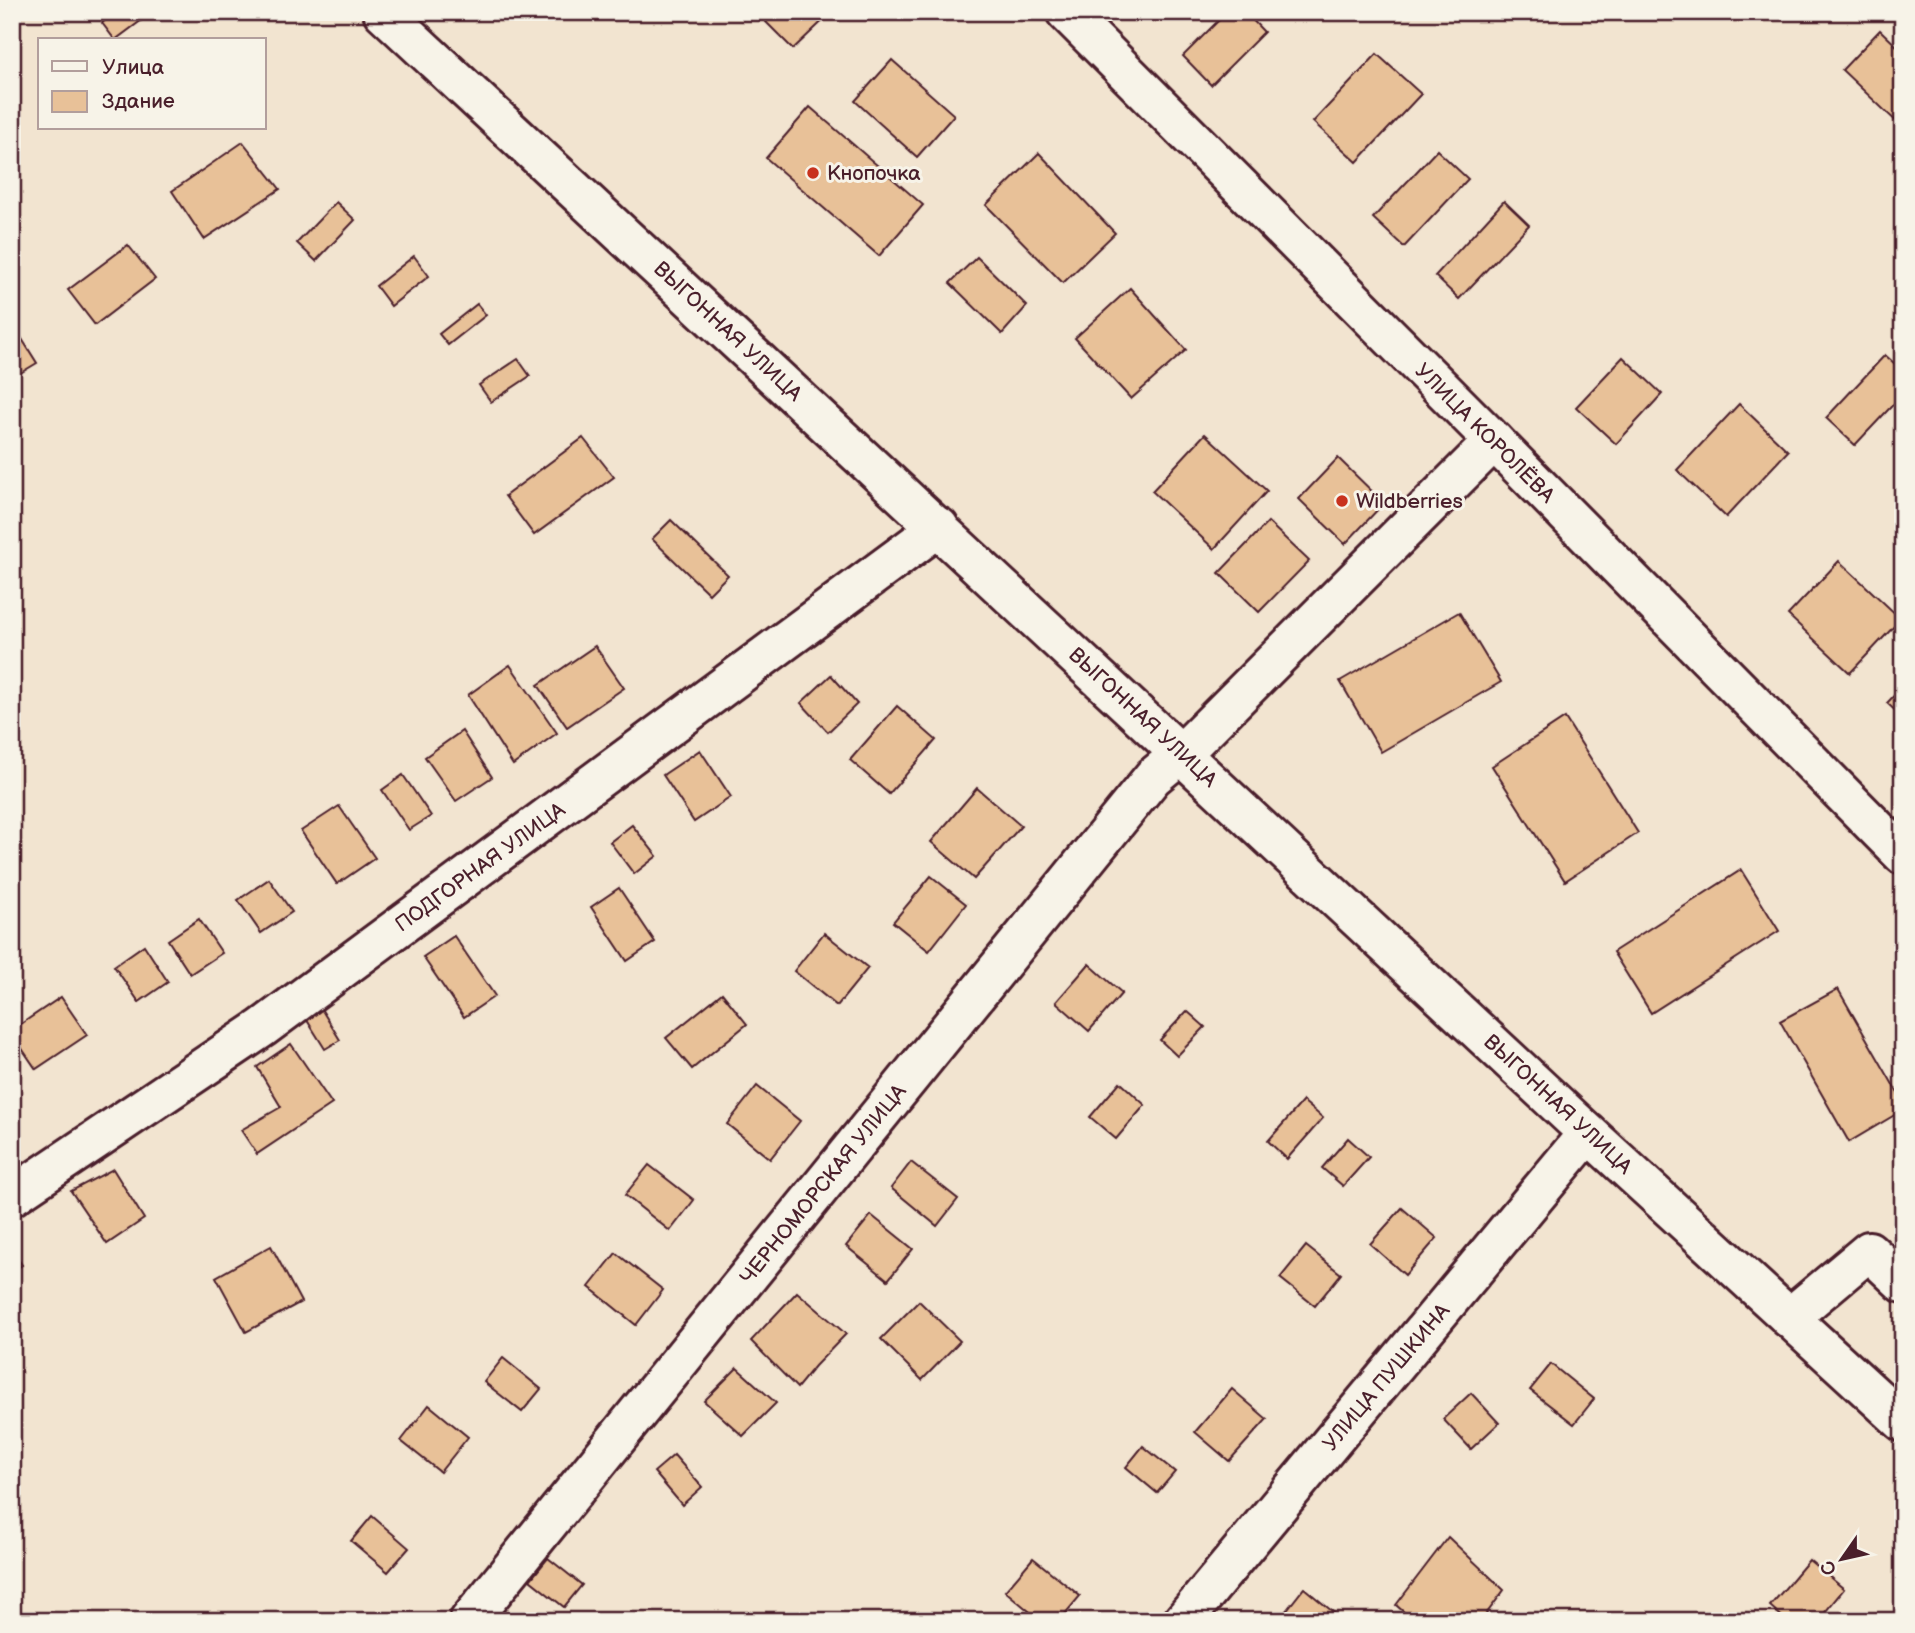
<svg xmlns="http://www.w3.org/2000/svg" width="1915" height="1633" font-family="'Balsamiq Sans',sans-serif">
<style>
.building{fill:#e8c198;stroke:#4a1f2b;stroke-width:2}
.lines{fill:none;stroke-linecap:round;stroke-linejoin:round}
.minor-casing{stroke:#4a1f2b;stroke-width:44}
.minor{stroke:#f7f3e8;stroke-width:38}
.poi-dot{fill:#c8321e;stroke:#f7f3e8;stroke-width:2.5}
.labels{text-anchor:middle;stroke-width:6;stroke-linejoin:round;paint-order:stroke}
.poi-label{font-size:21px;fill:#4a1f2b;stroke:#f7f3e8;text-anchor:start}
.street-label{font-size:21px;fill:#4a1f2b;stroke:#f7f3e8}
</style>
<rect width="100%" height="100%" fill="#f2e4d0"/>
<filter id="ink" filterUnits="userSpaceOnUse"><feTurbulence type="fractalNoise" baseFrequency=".0143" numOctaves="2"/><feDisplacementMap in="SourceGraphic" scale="14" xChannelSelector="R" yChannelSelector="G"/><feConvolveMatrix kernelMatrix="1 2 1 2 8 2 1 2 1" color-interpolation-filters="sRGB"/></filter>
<g filter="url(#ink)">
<g class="building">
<path d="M116 12H143L146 17 115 40 102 23Z"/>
<path d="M777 12H832L793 49 766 22Z"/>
<path d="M1227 12H1245L1264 32 1211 85 1183 56Z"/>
<path d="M1880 30 1903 52V128L1842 70Z"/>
<path d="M1377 54 1421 94 1357 162 1313 122Z"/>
<path d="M892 60 954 115 917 157 855 101Z"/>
<path d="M810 107 923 205 879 256 766 158Z"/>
<path d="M243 142 280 189 204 239 172 191Z"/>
<path d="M1437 150 1468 179 1404 247 1373 218Z"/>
<path d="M1039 153 1115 233 1063 283 986 205Z"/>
<path d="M1504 201 1529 225 1459 299 1435 276Z"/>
<path d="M336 202 355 220 316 261 297 243Z"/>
<path d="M128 245 155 279 95 325 68 290Z"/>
<path d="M414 256 429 276 391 306 376 286Z"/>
<path d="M977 257 1027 306 1002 334 950 283Z"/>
<path d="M1130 288 1186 350 1131 399 1075 338Z"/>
<path d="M477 304 486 315 448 345 439 334Z"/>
<path d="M12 323 37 363 12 378Z"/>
<path d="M1885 355 1903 371V394L1855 445 1826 418Z"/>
<path d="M1623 357 1662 394 1616 444 1576 407Z"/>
<path d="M518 359 530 376 491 402 479 385Z"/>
<path d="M1739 404 1788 451 1726 517 1677 470Z"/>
<path d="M1205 434 1267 491 1214 549 1152 491Z"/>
<path d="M583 438 614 477 534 535 505 496Z"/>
<path d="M1338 458 1384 503 1345 544 1299 499Z"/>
<path d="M671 520 728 575 709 594 652 539Z"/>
<path d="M1268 522 1309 561 1259 612 1219 573Z"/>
<path d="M1839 561 1901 619 1850 673 1788 615Z"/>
<path d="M1459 612 1501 682 1381 752 1340 681Z"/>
<path d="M595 646 624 688 567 727 538 685Z"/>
<path d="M510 665 557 733 513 765 468 695Z"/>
<path d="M831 675 857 704 828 732 801 703Z"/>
<path d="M1903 686V718L1887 703Z"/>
<path d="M897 706 936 740 889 794 850 760Z"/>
<path d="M1565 718 1638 833 1565 881 1492 766Z"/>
<path d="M462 731 492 777 456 801 425 757Z"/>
<path d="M700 750 731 797 694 822 663 775Z"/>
<path d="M403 775 431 816 409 830 382 790Z"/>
<path d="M977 788 1021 826 974 879 931 842Z"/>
<path d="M339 806 375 858 337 884 301 831Z"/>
<path d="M632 825 657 856 634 874 610 842Z"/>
<path d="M1741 870 1779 931 1651 1013 1613 952Z"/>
<path d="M931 876 966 904 929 951 893 922Z"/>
<path d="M269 879 292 912 261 933 238 900Z"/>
<path d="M619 888 655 942 627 961 591 907Z"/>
<path d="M199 919 222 953 190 974 168 940Z"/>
<path d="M824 933 868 968 837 1006 794 971Z"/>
<path d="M454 936 495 996 464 1017 423 957Z"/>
<path d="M144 945 168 982 139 1002 114 966Z"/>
<path d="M1089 964 1122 993 1089 1031 1056 1002Z"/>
<path d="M1838 989 1903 1102V1110L1849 1142 1780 1021Z"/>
<path d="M722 993 747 1024 692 1069 666 1038Z"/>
<path d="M61 997 87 1035 36 1069 12 1034V1030Z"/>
<path d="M320 1007 340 1040 325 1049 305 1017Z"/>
<path d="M1187 1011 1205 1027 1177 1056 1160 1040Z"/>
<path d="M291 1044 332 1104 257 1154 241 1130 281 1107 257 1067Z"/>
<path d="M1120 1082 1145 1105 1116 1139 1090 1117Z"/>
<path d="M757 1086 800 1121 770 1159 727 1124Z"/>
<path d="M1303 1101 1323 1118 1287 1159 1268 1141Z"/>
<path d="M1348 1138 1369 1157 1343 1186 1322 1168Z"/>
<path d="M911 1162 958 1199 937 1226 891 1188Z"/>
<path d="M649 1165 694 1200 670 1231 625 1195Z"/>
<path d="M113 1169 144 1219 107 1244 71 1191Z"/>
<path d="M1402 1208 1437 1238 1405 1275 1370 1244Z"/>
<path d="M871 1215 913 1249 888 1280 846 1246Z"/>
<path d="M271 1246 301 1302 246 1332 216 1277Z"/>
<path d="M1306 1246 1341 1274 1315 1306 1280 1278Z"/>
<path d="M12 1250 22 1265 12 1272Z"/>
<path d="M616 1253 663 1290 636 1325 589 1287Z"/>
<path d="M797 1292 846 1334 815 1366 797 1388 751 1341Z"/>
<path d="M919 1301 960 1341 922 1380 881 1339Z"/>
<path d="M503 1358 541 1389 522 1412 484 1382Z"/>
<path d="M1551 1364 1594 1399 1574 1424 1530 1390Z"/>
<path d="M737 1368 776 1403 743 1436 704 1401Z"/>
<path d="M1232 1389 1267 1419 1229 1461 1195 1432Z"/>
<path d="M1471 1393 1499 1423 1471 1449 1443 1419Z"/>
<path d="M429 1405 468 1437 440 1472 401 1441Z"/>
<path d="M1143 1446 1175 1472 1157 1493 1126 1467Z"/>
<path d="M674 1455 702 1487 682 1505 654 1472Z"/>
<path d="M372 1516 409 1548 388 1572 351 1541Z"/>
<path d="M1448 1537 1504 1590 1481 1621H1414L1396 1605Z"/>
<path d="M548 1558 582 1585 564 1607 530 1580Z"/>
<path d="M1033 1558 1080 1596 1059 1621H1041L1005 1591Z"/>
<path d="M1809 1560 1844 1589 1818 1621H1787L1770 1606Z"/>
<path d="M1304 1588 1344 1621H1278Z"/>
</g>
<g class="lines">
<defs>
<g id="minor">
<path d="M383 12 1588 1133 1903 1422"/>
<path d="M1066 12 1494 441 1903 855"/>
<path d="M12 1196 262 1028 939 527"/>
<path d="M1789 1318 1869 1251 1903 1283"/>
<path d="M469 1621 1153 777 1182 753 1494 441"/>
<path d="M1183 1621 1588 1133"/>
</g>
</defs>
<use href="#minor" class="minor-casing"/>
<use href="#minor" class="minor"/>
</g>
</g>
<g class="poi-dot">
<circle cx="813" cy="173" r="7"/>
<circle cx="1342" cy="501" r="7"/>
</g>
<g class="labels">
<g class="poi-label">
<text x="827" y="180">Кнопочка</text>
<text x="1356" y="508">Wildberries</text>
</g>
<g class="street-label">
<text transform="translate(728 331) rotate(43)" y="7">ВЫГОННАЯ УЛИЦА</text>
<text transform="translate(1485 433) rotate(45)" y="7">УЛИЦА КОРОЛЁВА</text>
<text transform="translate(1143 717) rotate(43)" y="7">ВЫГОННАЯ УЛИЦА</text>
<text transform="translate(480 867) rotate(-36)" y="7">ПОДГОРНАЯ УЛИЦА</text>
<text transform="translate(1558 1104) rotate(43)" y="7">ВЫГОННАЯ УЛИЦА</text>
<text transform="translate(823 1184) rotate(-51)" y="7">ЧЕРНОМОРСКАЯ УЛИЦА</text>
<text transform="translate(1386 1377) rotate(-50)" y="7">УЛИЦА ПУШКИНА</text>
</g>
</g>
<rect width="1915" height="1633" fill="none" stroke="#f7f3e8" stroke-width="42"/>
<rect x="21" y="21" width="1873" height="1591" fill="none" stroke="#4a1f2b" stroke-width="2.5" filter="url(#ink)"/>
<rect x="38" y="38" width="228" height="91" fill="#f7f3e8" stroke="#b29e9c" stroke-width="2"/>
<rect x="52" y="61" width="35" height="10" fill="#f7f3e8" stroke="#b29e9c" stroke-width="2"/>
<text x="102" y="74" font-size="21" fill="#4a1f2b">Улица</text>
<rect x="52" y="91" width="35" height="21" fill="#e8c198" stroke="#b29e9c" stroke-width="2"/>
<text x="102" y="108" font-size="21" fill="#4a1f2b">Здание</text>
<g transform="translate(1842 1559) rotate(236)" stroke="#f7f3e8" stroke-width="5" paint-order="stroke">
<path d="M0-5L12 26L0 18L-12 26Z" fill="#4a1f2b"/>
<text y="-10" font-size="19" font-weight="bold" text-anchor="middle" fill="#4a1f2b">С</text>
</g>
</svg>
